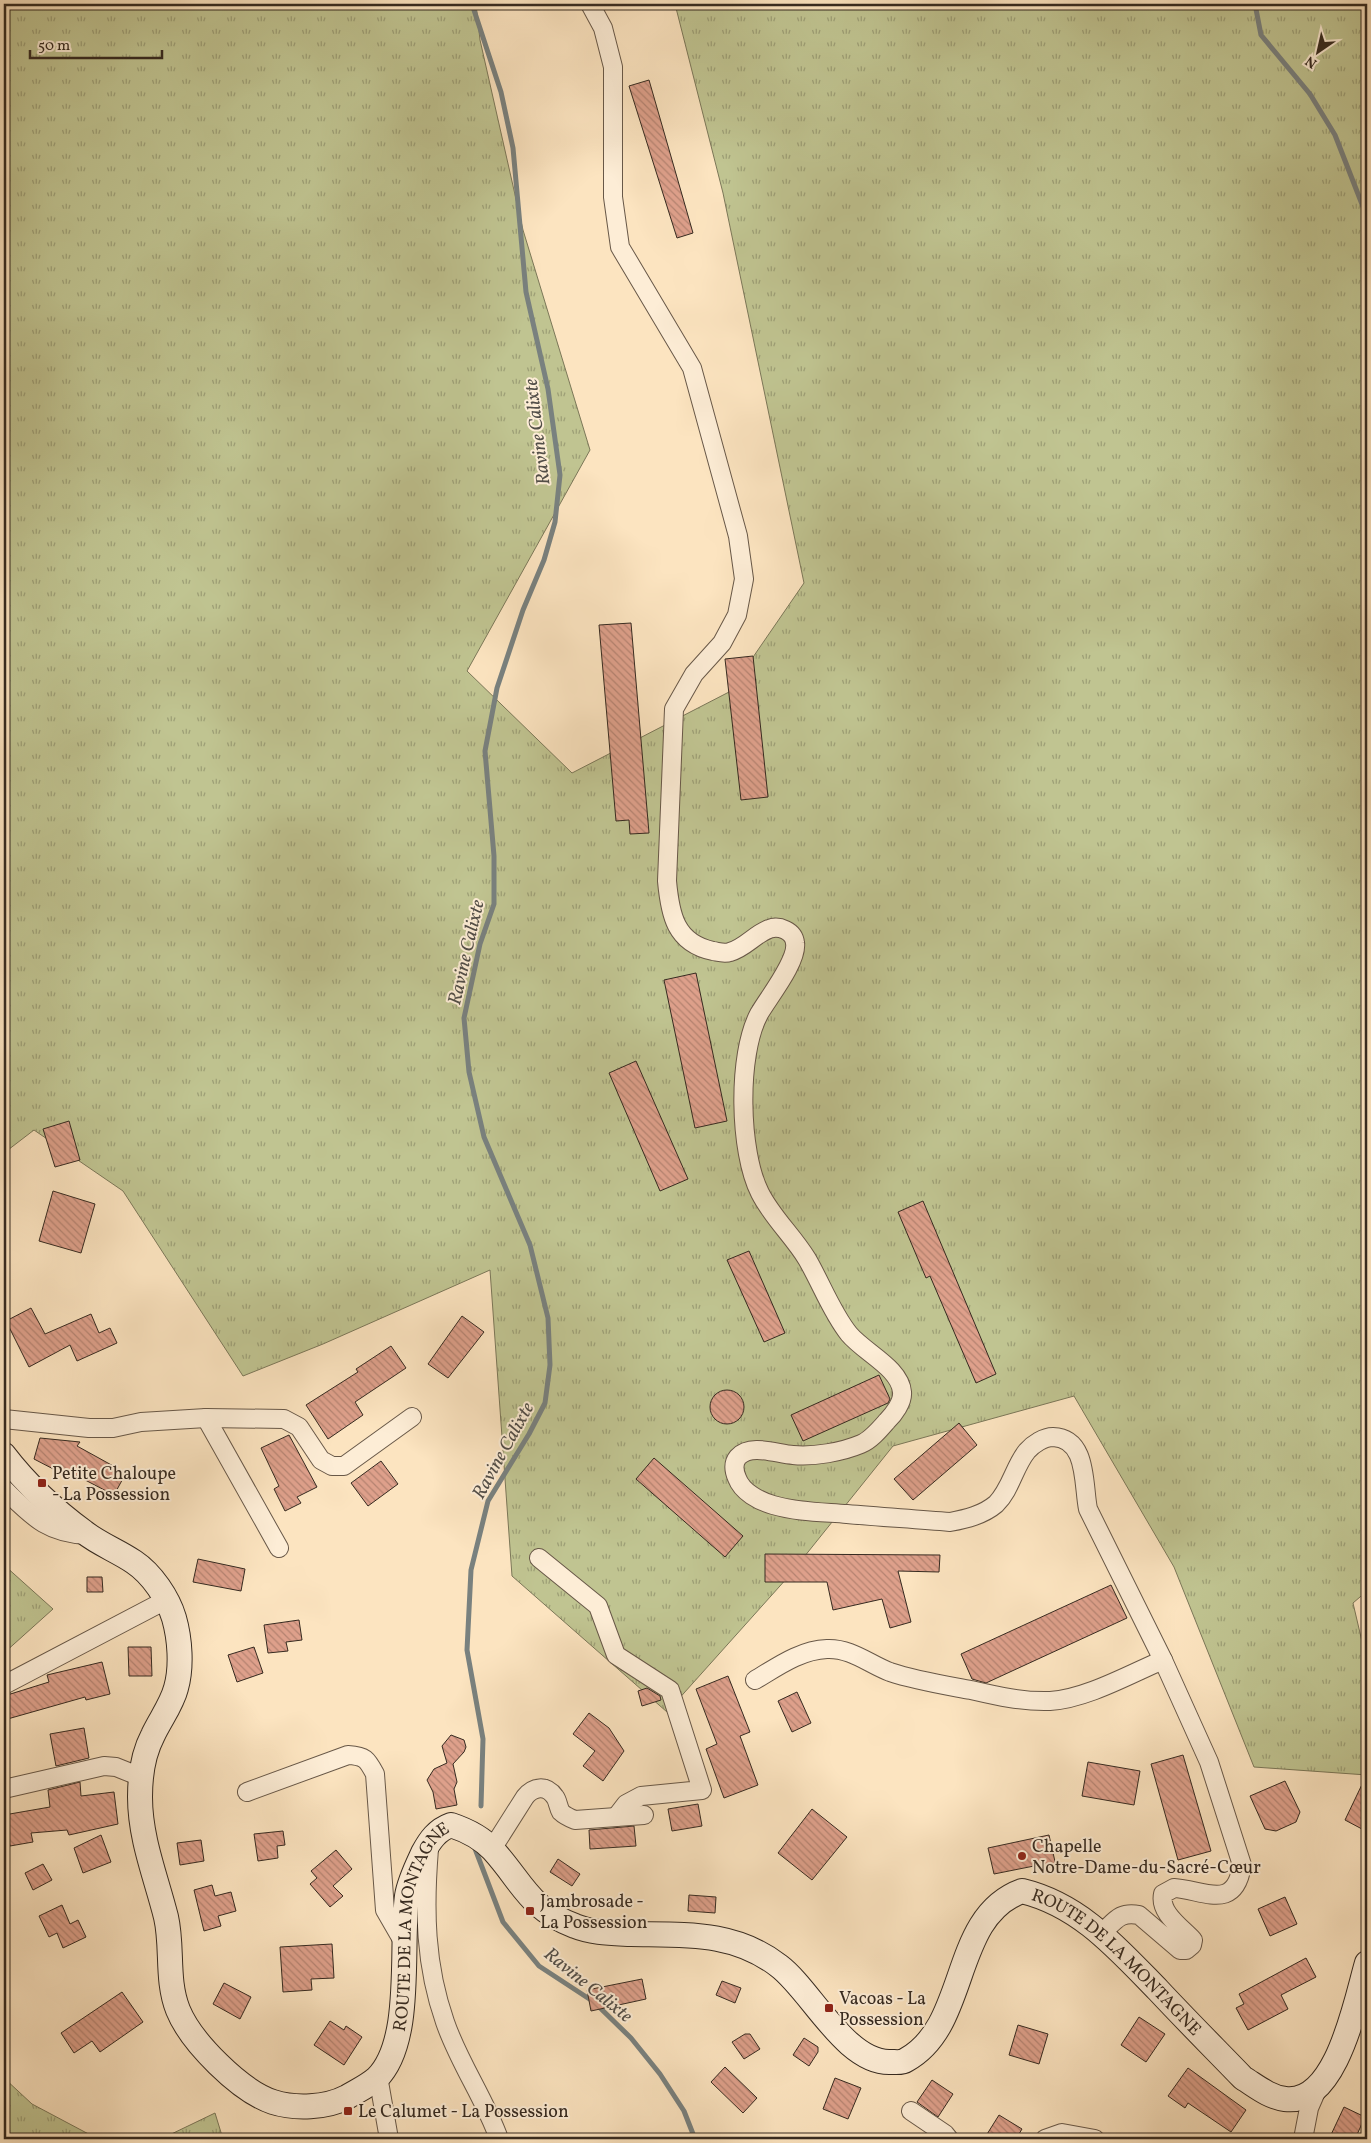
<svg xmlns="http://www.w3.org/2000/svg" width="1371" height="2143" font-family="Vollkorn,serif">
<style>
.grass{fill:url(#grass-tufts);stroke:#7b7758}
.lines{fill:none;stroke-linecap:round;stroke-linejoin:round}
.stream{stroke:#79817f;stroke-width:5}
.building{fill:url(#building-back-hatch);stroke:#362a20}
.street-casing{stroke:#685848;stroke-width:20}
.secondary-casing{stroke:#362a20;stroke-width:26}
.street{stroke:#fdedd6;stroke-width:18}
.secondary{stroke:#fdedd6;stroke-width:24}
.poi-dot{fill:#8f2418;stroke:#fdedd6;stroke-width:2}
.labels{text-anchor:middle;stroke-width:4;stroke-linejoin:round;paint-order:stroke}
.poi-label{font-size:18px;fill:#362a20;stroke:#fdedd6;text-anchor:start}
.street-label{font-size:18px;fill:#362a20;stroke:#fdedd6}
.water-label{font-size:19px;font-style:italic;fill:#524e48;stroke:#fdedd6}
</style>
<defs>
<pattern id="grass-tufts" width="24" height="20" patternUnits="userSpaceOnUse" patternTransform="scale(1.25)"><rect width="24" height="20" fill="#c0c491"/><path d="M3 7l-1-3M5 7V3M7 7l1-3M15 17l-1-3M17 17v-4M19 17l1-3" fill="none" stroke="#9d9f76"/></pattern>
<pattern id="building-back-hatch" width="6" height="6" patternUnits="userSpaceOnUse" patternTransform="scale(1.25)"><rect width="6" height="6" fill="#dea08b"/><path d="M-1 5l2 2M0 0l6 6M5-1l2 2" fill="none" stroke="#b58371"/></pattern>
</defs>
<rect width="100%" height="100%" fill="#fce4c0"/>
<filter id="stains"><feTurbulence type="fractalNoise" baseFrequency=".004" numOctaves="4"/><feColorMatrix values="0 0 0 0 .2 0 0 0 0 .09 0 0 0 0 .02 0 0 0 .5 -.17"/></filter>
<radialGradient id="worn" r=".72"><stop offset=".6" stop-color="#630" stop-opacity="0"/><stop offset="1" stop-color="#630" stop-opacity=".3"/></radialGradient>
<g class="grass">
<path d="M4 4H476L480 40 523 230 590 450 467 671 572 773 729 692 804 583 723 193 675 4H1367V1591L1353 1603 1367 1663V1775L1254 1767 1174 1567 1074 1396 893 1446 788 1577 667 1712 512 1576 490 1270 323 1344 243 1376 123 1191 34 1130 4 1153Z"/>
<path d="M4 1565 53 1609 4 1653Z"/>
<path d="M4 2078 32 2104 98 2139H4Z"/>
<path d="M215 2113 223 2139H161Z"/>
</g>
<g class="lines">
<g class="stream">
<path d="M472 4 501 92 513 148 526 292 548 389 560 475 555 522 544 560 523 610 497 688 485 751 494 856V904L480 944 464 1018 469 1072 484 1137 530 1245 548 1318 550 1365 545 1403 529 1434 488 1501 471 1570 467 1650 483 1739 481 1806"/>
<path d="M1255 4 1261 35 1310 94 1335 135 1367 217"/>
<path d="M474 1846 503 1922 539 1966 594 2002 631 2038 660 2074 684 2111 695 2139"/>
</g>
</g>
<g class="building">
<path d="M649 80 693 233 677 238 629 86Z"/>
<path d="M631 623 649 833 630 834 629 820 616 821 599 625Z"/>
<path d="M753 656 768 797 741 800 725 659Z"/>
<path d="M696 973 727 1121 695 1128 664 980Z"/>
<path d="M636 1061 688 1179 660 1191 609 1073Z"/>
<path d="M69 1121 80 1160 55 1167 43 1129Z"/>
<path d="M53 1191 95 1204 81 1253 39 1241Z"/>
<path d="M923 1201 996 1374 976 1383 930 1276 926 1278 898 1212Z"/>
<path d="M749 1251 785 1333 764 1342 727 1260Z"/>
<path d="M31 1308 45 1334 91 1314 99 1333 110 1328 117 1343 77 1361 70 1345 29 1367 6 1321Z"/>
<path d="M462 1316 484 1332 448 1378 428 1364Z"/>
<path d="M391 1346 406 1368 355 1402 363 1415 328 1439 306 1405 358 1372 356 1369Z"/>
<path d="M879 1375 890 1399 888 1403 803 1441 791 1415Z"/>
<circle cx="727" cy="1407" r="17"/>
<path d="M959 1423 977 1445 913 1500 894 1479Z"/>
<path d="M289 1435 317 1487 297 1497 301 1503 285 1511 274 1489 279 1486 261 1448Z"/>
<path d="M40 1438 80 1442 77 1446 126 1473 114 1495 64 1469 61 1473 34 1459Z"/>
<path d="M654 1458 743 1536 725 1557 636 1479Z"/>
<path d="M381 1461 398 1484 368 1506 351 1483Z"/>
<path d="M765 1554 940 1555 939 1572 898 1571 911 1622 890 1628 882 1599 833 1610 827 1582H765Z"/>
<path d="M198 1559 245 1569 241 1591 193 1582Z"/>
<path d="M87 1577H102L103 1592H87Z"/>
<path d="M1111 1585 1127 1618 986 1683 972 1679 961 1654Z"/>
<path d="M299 1620 302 1640 286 1642 288 1651 268 1653 264 1625Z"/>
<path d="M128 1647H151L152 1676H129Z"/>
<path d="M254 1647 263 1673 237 1682 228 1655Z"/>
<path d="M102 1662 110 1694 86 1700 85 1697 4 1720V1696L49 1682 47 1675Z"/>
<path d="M728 1676 750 1732 740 1736 758 1785 724 1798 706 1749 717 1744 696 1689Z"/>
<path d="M647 1688 660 1696 661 1700 642 1706 638 1691Z"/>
<path d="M797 1692 811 1723 792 1732 778 1701Z"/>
<path d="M589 1713 609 1728 624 1751 603 1781 583 1766 595 1751 573 1734Z"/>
<path d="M84 1728 89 1758 56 1766 50 1734Z"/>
<path d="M451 1735 464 1740 466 1747 464 1752 453 1764 457 1782 454 1789 457 1805 436 1809 433 1792 427 1780 434 1769 447 1763 442 1746Z"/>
<path d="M1183 1755 1211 1851 1178 1860 1151 1764Z"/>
<path d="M1088 1762 1140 1771 1134 1805 1082 1796Z"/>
<path d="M1367 1774V1818L1362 1829 1345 1820Z"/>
<path d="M1285 1781 1300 1812 1296 1822 1276 1831 1265 1829 1250 1796Z"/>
<path d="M80 1782 81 1796 114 1792 118 1824 69 1835 67 1830 31 1833 33 1842 10 1846 4 1815 50 1807 48 1790Z"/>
<path d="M698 1804 702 1826 672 1831 668 1809Z"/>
<path d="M812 1809 847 1837 812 1880 778 1853Z"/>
<path d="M634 1826 636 1846 590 1849 589 1830Z"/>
<path d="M283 1831 285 1845 277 1846 278 1858 258 1861 254 1834Z"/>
<path d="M101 1835 111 1862 83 1873 74 1848Z"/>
<path d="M1049 1835 1056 1866 1040 1869 1039 1865 994 1874 988 1848Z"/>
<path d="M201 1840 204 1861 180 1865 177 1843Z"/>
<path d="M336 1850 352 1869 333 1886 343 1896 330 1907 310 1884 317 1878 311 1871Z"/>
<path d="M558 1859 580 1874 572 1886 550 1872Z"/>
<path d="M43 1864 52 1880 33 1890 25 1873Z"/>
<path d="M212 1885 215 1896 231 1892 236 1911 218 1916 221 1926 204 1931 194 1890Z"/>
<path d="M689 1895 716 1897 715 1913 688 1911Z"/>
<path d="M1285 1897 1297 1924 1270 1936 1258 1909Z"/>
<path d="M62 1905 70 1924 78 1920 86 1937 63 1948 57 1933 49 1937 39 1916Z"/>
<path d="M332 1944 334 1978 311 1979 312 1990 283 1992 280 1947Z"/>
<path d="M1306 1958 1316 1977 1281 1995 1288 2009 1248 2030 1236 2008 1244 2004 1239 1994Z"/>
<path d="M642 1979 646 1999 591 2011 587 1990Z"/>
<path d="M722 1981 741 1988 735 2003 716 1995Z"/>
<path d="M224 1983 251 1997 240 2019 213 2004Z"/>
<path d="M122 1992 143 2022 100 2052 92 2041 74 2053 61 2033Z"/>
<path d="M1139 2017 1165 2034 1146 2062 1121 2045Z"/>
<path d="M330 2021 344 2030 346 2026 362 2037 344 2065 314 2045Z"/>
<path d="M1018 2025 1048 2034 1039 2064 1009 2055Z"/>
<path d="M745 2034H750L760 2049 744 2059 732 2042Z"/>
<path d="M804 2038 818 2047V2052L809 2066 793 2055Z"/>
<path d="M725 2067 757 2098 743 2113 711 2082Z"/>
<path d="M1188 2068 1246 2110 1231 2132 1188 2103 1185 2108 1168 2096Z"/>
<path d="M835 2078 861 2088 848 2119 823 2109Z"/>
<path d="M932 2080 953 2094 938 2117 917 2102Z"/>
<path d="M1344 2107 1365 2117 1355 2139H1329Z"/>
<path d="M999 2115 1022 2129 1016 2139H984Z"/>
</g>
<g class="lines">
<defs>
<g id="street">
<path d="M590 4 603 28 613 67V197L620 247 692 368 738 536 744 579 737 615 722 643 694 674 674 709 667 881C670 914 675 943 713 951 719 952 724 954 730 952 745 948 755 934 769 929 779 925 794 931 795 943 798 961 768 998 759 1014 737 1055 739 1152 760 1193 772 1217 793 1236 807 1259 821 1283 832 1313 849 1334 865 1353 900 1368 902 1392 903 1402 894 1414 887 1421 880 1429 871 1440 861 1444 842 1452 814 1457 793 1455 777 1454 751 1443 738 1457 733 1463 734 1471 737 1478 742 1492 759 1501 773 1505 797 1512 822 1512 847 1514 881 1517 915 1519 950 1522 966 1519 983 1515 996 1504 1011 1489 1014 1467 1027 1451 1033 1444 1044 1437 1053 1437 1088 1438 1083 1485 1088 1509L1163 1660 1209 1762 1242 1865C1235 1912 1204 1890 1174 1888L1163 1894C1159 1913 1181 1927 1193 1940L1192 1945 1186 1950H1180L1139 1915C1120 1911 1115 1921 1102 1933"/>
<path d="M206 1418 279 1548"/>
<path d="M4 1419 89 1428H113L141 1422 206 1418 284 1419 299 1427 321 1460 332 1466H344L412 1417"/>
<path d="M4 1489C32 1516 46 1533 87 1535"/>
<path d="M539 1558 598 1606 616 1655 670 1690 702 1790 641 1796 626 1804 616 1817"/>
<path d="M755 1680C777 1667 800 1650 827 1649 851 1648 869 1664 890 1672 917 1681 944 1685 971 1690 997 1696 1023 1702 1050 1701 1086 1699 1130 1674 1163 1660"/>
<path d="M4 1685 166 1600"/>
<path d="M4 1789 104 1766 116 1767 141 1777"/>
<path d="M247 1792 348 1755C365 1756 367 1759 375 1774L385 1910 404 1943"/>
<path d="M429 1849C424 1910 425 1965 445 2022 459 2063 485 2099 499 2139"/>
<path d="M492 1849 525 1797C533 1787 546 1784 555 1797 558 1801 558 1807 561 1812 565 1816 570 1818 575 1820L644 1815"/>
<path d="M378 2076 389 2139"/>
<path d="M911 2111 945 2134 949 2139"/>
<path d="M1045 2139 1062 2133 1095 2139"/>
<path d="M1303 2139 1309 2108 1319 2085"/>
</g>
<g id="secondary">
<path id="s1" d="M4 1455C27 1485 54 1510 84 1532 99 1544 118 1551 134 1562 152 1574 168 1598 174 1618 180 1639 182 1667 176 1688 172 1704 160 1720 153 1735 143 1754 140 1776 140 1797 140 1839 156 1877 166 1917 173 1947 166 1980 178 2010 191 2042 240 2091 273 2102 295 2109 326 2108 347 2097 357 2091 368 2086 377 2078 414 2041 400 1946 407 1896 409 1882 417 1866 423 1853 430 1840 437 1830 451 1825 466 1830 482 1838 493 1850 523 1883 528 1908 575 1926 592 1933 612 1933 631 1934 685 1935 734 1931 779 1966 811 1990 846 2064 891 2062 896 2062 902 2063 906 2060 970 2025 950 1917 1022 1891 1080 1905 1117 1948 1158 1990 1186 2020 1215 2049 1243 2078 1256 2086 1269 2097 1285 2099 1337 2106 1356 2000 1367 1963"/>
</g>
</defs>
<use href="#street" class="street-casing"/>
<use href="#secondary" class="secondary-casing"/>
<use href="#street" class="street"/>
<use href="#secondary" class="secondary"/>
</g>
<g class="poi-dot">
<rect x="37" y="1478" width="10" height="10" rx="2.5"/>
<circle cx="1022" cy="1856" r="5"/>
<rect x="525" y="1906" width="10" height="10" rx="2.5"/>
<rect x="824" y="2003" width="10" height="10" rx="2.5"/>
<rect x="343" y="2106" width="10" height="10" rx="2.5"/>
</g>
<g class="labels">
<g class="poi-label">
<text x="52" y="1479">Petite Chaloupe<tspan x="52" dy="21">- La Possession</tspan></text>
<text x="1032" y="1852">Chapelle<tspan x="1032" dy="21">Notre-Dame-du-Sacré-Cœur</tspan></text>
<text x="540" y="1907">Jambrosade -<tspan x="540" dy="21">La Possession</tspan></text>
<text x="839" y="2004">Vacoas - La<tspan x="839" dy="21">Possession</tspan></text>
<text x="358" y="2117">Le Calumet - La Possession</text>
</g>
<g class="street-label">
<text dy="6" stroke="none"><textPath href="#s1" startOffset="1052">ROUTE DE LA MONTAGNE</textPath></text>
<text dy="6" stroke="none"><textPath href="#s1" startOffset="2038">ROUTE DE LA MONTAGNE</textPath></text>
</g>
<g class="water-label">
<text transform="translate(536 432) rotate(-97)" y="7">Ravine Calixte</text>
<text transform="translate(465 952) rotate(-77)" y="7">Ravine Calixte</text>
<text transform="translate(502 1450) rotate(-61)" y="7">Ravine Calixte</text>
<text transform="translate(589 1984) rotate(39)" y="7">Ravine Calixte</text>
</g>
</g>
<rect width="1371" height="2143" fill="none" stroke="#fce4c0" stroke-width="20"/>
<rect x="5" y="5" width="1361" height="2133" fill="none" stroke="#362a20" stroke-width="2.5"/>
<rect x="10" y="10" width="1351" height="2123" fill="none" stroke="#362a20"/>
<g transform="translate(1318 52) rotate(214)" stroke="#fdedd6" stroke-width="4" paint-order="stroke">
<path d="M0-4L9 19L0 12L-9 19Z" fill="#362a20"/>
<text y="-8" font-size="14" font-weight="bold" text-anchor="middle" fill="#362a20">N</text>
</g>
<path d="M30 50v8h132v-8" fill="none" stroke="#362a20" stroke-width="2.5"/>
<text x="38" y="50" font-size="15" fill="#362a20" stroke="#fdedd6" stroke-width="4" paint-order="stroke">50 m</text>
<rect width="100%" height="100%" filter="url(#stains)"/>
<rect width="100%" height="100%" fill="url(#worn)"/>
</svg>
